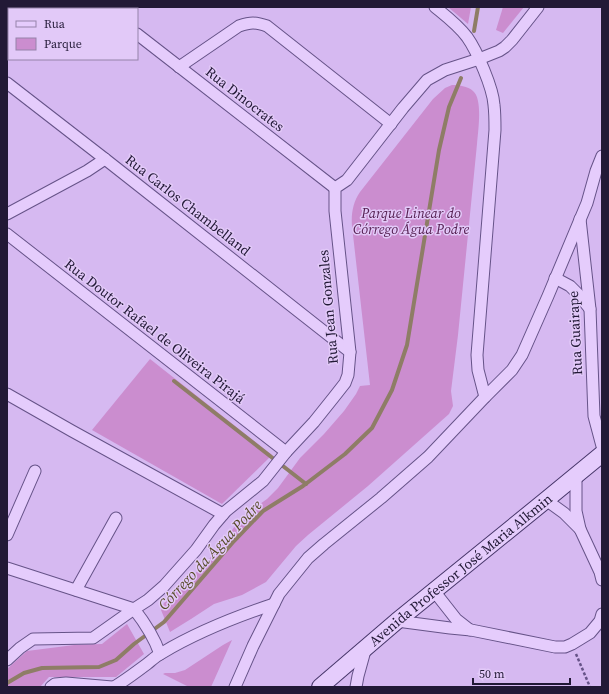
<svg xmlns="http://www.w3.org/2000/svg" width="609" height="694" font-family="'Source Serif 4',serif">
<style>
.green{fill:#cb8dcf}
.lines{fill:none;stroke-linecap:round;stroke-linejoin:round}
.stream{stroke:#8e7d66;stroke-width:4}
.street-casing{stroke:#665388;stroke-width:13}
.secondary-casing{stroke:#47366a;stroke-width:18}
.path{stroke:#665388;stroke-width:2.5;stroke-dasharray:3 2;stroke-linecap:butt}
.street{stroke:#e5ccfc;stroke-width:11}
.secondary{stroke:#e5ccfc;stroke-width:16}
.labels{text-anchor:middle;stroke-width:3;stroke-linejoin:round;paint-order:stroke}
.street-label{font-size:14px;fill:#221936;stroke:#e2c9f8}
.park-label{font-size:14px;font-style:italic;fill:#541e50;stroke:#e2c9f8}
.water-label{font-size:15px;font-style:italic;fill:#574b27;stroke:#e2c9f8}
</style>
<rect width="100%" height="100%" fill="#d6b9f1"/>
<g class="green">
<path d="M448 7H471L468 24Z"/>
<path d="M503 7H524L503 33 496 30Z"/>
<path d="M452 85C458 85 468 86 473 91 483 99 478 131 477 144L458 335 451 391 453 406 449 414 368 486 308 535 296 546 266 582 242 595 214 604 191 619 170 632 161 610 164 603 177 591 207 562 236 525 250 511 267 499 278 488 300 458 324 434 344 411 356 394 360 386 370 385 352 226C351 214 353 202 360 192L433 99 445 88Z"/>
<path d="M150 359 272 455 222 504 92 430Z"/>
<path d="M127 624 144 654 116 677H49L40 687H7V669L27 651 74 645 102 644Z"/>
<path d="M232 640 211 687H189L163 674 165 673H175L185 670 223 645Z"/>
</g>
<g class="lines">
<g class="stream">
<path d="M474 31 478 7"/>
<path d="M174 381 306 484"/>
<path d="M7 683 24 673 42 668 99 667 116 660 134 644 164 622 234 541 263 511 303 486 345 454 372 428 392 390 407 345 439 150 449 107 461 78"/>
</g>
<defs>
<g id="street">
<path d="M102 7 105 9"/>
<path d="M435 7C446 16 458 25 467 37 477 51 493 88 494 105 495 113 495 122 495 130L477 355 478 370 485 397"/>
<path d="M120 9 123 7"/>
<path d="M137 34 335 188"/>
<path d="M179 67 239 26C251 22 255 22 267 26L391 124"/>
<path d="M7 83 105 159 350 352"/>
<path d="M7 214 87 171 105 159"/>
<path d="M580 219 590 309 594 416 602 446"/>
<path d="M7 234 286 452"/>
<path d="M555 278 570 286 578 294 590 309"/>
<path d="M7 394 72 431 223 514"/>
<path d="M576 476V511L580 529 600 572 602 580"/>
<path d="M546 500 564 513 580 529"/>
<path d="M7 535 35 471"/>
<path d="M7 568 134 609 93 638 33 639 20 648 7 660"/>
<path d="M76 590 116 518"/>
<path d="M434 591 456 619 470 630"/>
<path d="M397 621 450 628 471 630 555 647H565L572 644 590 633 600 621 602 614"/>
<path d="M160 654C154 637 145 623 134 609L148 600 164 586 196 550 214 525 226 511 263 481 286 452 314 422 334 397 345 383 348 375 350 352 335 211V188L347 180 403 108 427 80 445 70 479 59 499 51 505 47 512 40 538 7"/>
<path d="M51 687 55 684 66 683 112 687"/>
<path d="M114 687C126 680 136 672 147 664 152 660 156 656 162 653 197 632 235 617 274 604"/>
<path d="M235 687 253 646 279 594 308 558 324 544 381 498 428 457 485 397 512 370 522 355 548 296 587 203 596 171 602 156"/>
<path d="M356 687 358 676 366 647"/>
</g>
<g id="secondary">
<path id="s1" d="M320 687 397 621 546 500 602 454"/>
</g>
</defs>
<use href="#street" class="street-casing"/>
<use href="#secondary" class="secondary-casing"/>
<path class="path" d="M576 654 590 687"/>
<use href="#street" class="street"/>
<use href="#secondary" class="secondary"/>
</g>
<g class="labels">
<g class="street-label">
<text transform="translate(245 99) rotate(38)" y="5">Rua Dinocrates</text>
<text transform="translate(188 205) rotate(38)" y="5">Rua Carlos Chambelland</text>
<text transform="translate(328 307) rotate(-95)" y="5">Rua Jean Gonzales</text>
<text transform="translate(155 331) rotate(38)" y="5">Rua Doutor Rafael de Oliveira Pirajá</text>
<text transform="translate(575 333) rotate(-93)" y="5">Rua Guairape</text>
<text dy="5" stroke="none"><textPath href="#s1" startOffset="183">Avenida Professor José Maria Alkmin</textPath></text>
</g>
<g class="park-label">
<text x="411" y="218">Parque Linear do<tspan x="411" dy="16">Córrego Água Podre</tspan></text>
</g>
<g class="water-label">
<text transform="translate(210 555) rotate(-47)" y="5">Córrego da Água Podre</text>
</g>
</g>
<rect width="609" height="694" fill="none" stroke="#221936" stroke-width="16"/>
<rect x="8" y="8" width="130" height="52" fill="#e2c9f8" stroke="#9583aa"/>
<rect x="16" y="21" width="20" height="6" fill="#e5ccfc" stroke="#9583aa"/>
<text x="44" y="28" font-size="12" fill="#221936">Rua</text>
<rect x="16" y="38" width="20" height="12" fill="#cb8dcf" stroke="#9583aa"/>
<text x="44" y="48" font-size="12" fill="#221936">Parque</text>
<path d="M473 678v6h97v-6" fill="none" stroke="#221936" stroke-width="2"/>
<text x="479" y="678" font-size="12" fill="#221936" stroke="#e2c9f8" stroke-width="3" paint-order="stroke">50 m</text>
</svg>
